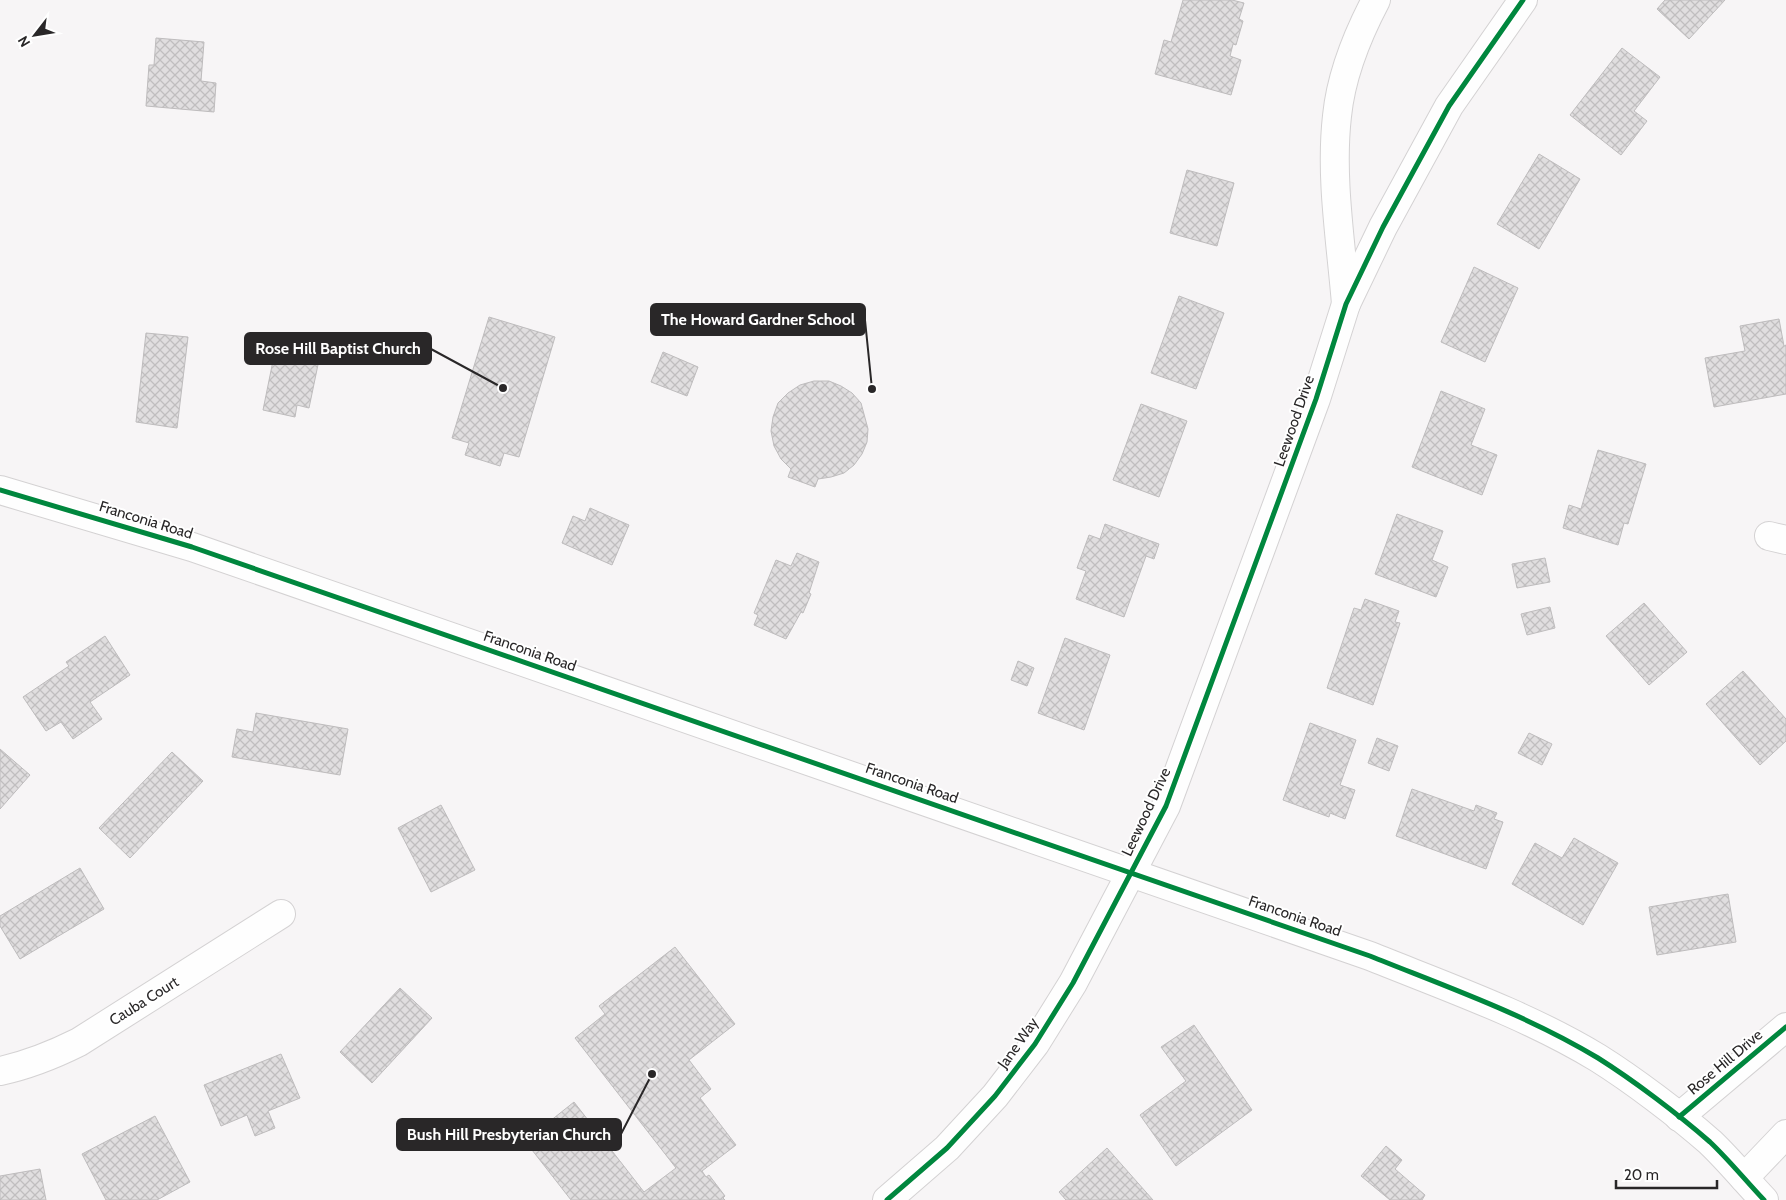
<svg xmlns="http://www.w3.org/2000/svg" width="1786" height="1200" font-family="Cabin,sans-serif">
<style>
.building{fill:url(#building-cross-hatch);stroke:#bebcbd}
.lines{fill:none;stroke-linecap:round;stroke-linejoin:round}
.minor-casing{stroke:#d4d2d3;stroke-width:30}
.tertiary-casing{stroke:#d4d2d3;stroke-width:30}
.secondary-casing{stroke:#d4d2d3;stroke-width:30}
.minor{stroke:#fefefe;stroke-width:28}
.tertiary{stroke:#fefefe;stroke-width:28}
.secondary{stroke:#fefefe;stroke-width:28}
.cycleway-casing{stroke:#fff;stroke-width:8}
.cycleway{stroke:#00873e;stroke-width:5}
.labels{text-anchor:middle;stroke-width:4;stroke-linejoin:round;paint-order:stroke}
.street-label{font-size:15px;fill:#292728;stroke:#fff}
.leader{fill:none;stroke:#292728;stroke-width:2}
.callout-dot{fill:#292728;stroke:#fff;stroke-width:2}
.callout{fill:#292728;stroke:#292728;stroke-width:2}
.callout-label{font-size:16px;text-anchor:middle;font-weight:bold;fill:#fff}
</style>
<defs>
<pattern id="building-cross-hatch" width="8" height="8" patternUnits="userSpaceOnUse" patternTransform="scale(1.25)"><rect width="8" height="8" fill="#e0dedf"/><path d="M0 0l8 8M0 8l8-8" fill="none" stroke="#c0bebf"/></pattern>
</defs>
<rect width="100%" height="100%" fill="#f7f5f6"/>
<g class="building">
<path d="M1183 0H1232L1244 3 1239 19 1243 21 1236 45 1233 44 1230 56 1241 60 1231 95 1155 74 1164 40 1171 42Z"/>
<path d="M1665 0H1725L1689 39 1657 9Z"/>
<path d="M156 38 204 42 201 81 216 83 214 112 146 106 149 65H154Z"/>
<path d="M1622 48 1660 77 1634 111 1647 121 1621 155 1570 115Z"/>
<path d="M1539 154 1580 179 1539 249 1497 224Z"/>
<path d="M1187 170 1234 183 1217 246 1170 233Z"/>
<path d="M1474 267 1518 288 1485 362 1441 342Z"/>
<path d="M1179 296 1224 313 1196 389 1151 373Z"/>
<path d="M489 317 555 337 519 457 504 453 500 466 465 455 469 443 452 438Z"/>
<path d="M1779 319 1784 346 1786 345V394L1714 407 1705 358 1745 351 1740 326Z"/>
<path d="M146 333 188 337 177 428 136 422Z"/>
<path d="M276 346 320 355 309 408 297 405 295 417 263 410Z"/>
<path d="M663 352 698 367 687 396 651 382Z"/>
<path d="M814 381H829L841 386 852 393 861 403 868 429 867 442 862 454 854 465 844 473 831 477 818 479 815 487 788 477 791 469 781 459 774 446 771 431 773 417 778 403 788 393 800 385Z"/>
<path d="M1441 391 1485 409 1471 445 1497 455 1482 495 1412 467Z"/>
<path d="M1141 404 1187 421 1159 497 1113 480Z"/>
<path d="M1598 450 1646 464 1628 524 1624 523 1618 545 1563 528 1569 505 1581 509Z"/>
<path d="M590 508 629 525 612 565 562 543 573 516 585 521Z"/>
<path d="M1397 514 1443 531 1432 560 1448 567 1436 597 1375 574Z"/>
<path d="M1105 524 1159 544 1154 559 1146 556 1124 617 1076 599 1086 571 1077 568 1089 535 1100 539Z"/>
<path d="M797 553 819 562 809 593 811 594 803 613 801 612 786 639 754 625 758 615 754 613 776 560 791 566Z"/>
<path d="M1545 558 1550 582 1517 588 1512 564Z"/>
<path d="M1365 599 1399 611 1395 622 1400 623 1373 705 1327 688 1354 608 1361 610Z"/>
<path d="M1644 603 1687 652 1649 685 1606 636Z"/>
<path d="M1550 607 1555 628 1527 635 1521 614Z"/>
<path d="M105 636 130 675 90 702 102 719 73 739 61 722 46 731 23 697 69 666 66 662Z"/>
<path d="M1065 638 1110 655 1084 730 1038 713Z"/>
<path d="M1018 661 1034 668 1027 686 1011 680Z"/>
<path d="M1743 671 1786 719V741L1760 765 1706 704Z"/>
<path d="M256 713 348 729 340 775 232 757 237 729 253 732Z"/>
<path d="M1310 723 1356 740 1340 785 1355 790 1345 819 1330 813 1329 817 1283 800Z"/>
<path d="M1529 733 1552 744 1542 765 1518 753Z"/>
<path d="M1377 738 1398 746 1389 771 1368 763Z"/>
<path d="M0 749 30 775 0 809Z"/>
<path d="M172 752 203 781 130 858 99 828Z"/>
<path d="M1412 789 1474 811 1476 805 1497 813 1494 819 1503 822 1486 869 1396 836Z"/>
<path d="M441 805 475 870 431 892 398 828Z"/>
<path d="M1574 838 1618 863 1583 925 1512 884 1535 843 1562 858Z"/>
<path d="M80 868 104 909 20 959 0 926V916Z"/>
<path d="M1728 894 1736 942 1657 955 1649 907Z"/>
<path d="M675 947 735 1024 689 1060 711 1089 700 1098 736 1145 702 1171 706 1177 709 1175 725 1196 723 1198 725 1200H571L525 1141 574 1102 644 1192 676 1168 575 1038 605 1014 599 1006Z"/>
<path d="M400 988 432 1018 372 1083 340 1052Z"/>
<path d="M1194 1025 1252 1110 1176 1166 1140 1115 1186 1081 1161 1047Z"/>
<path d="M281 1054 300 1098 268 1111 275 1128 255 1136 247 1115 221 1126 204 1085Z"/>
<path d="M155 1116 190 1182 157 1200H106L82 1154Z"/>
<path d="M1386 1146 1402 1160 1395 1169 1425 1195 1422 1200H1390L1361 1176Z"/>
<path d="M1107 1148 1153 1200H1066L1059 1192Z"/>
<path d="M40 1169 46 1200H0V1176Z"/>
</g>
<g class="lines">
<defs>
<g id="minor">
<path d="M1346 304C1341 242 1330 178 1337 116 1341 76 1357 36 1376 0"/>
<path d="M1769 536 1786 540"/>
<path d="M0 1071C28 1065 53 1055 79 1042L281 914"/>
<path d="M887 1200 947 1148 995 1096 1035 1044 1073 983 1166 806 1316 399 1346 304 1383 227 1449 106 1523 0"/>
</g>
<g id="tertiary">
<path d="M1679 1117 1786 1027"/>
<path d="M1744 1178 1786 1134"/>
</g>
<path id="secondary" d="M0 490 192 547 1370 956C1447 987 1527 1015 1598 1058 1633 1080 1678 1114 1710 1142 1729 1160 1746 1181 1764 1200"/>
</defs>
<use href="#minor" class="minor-casing"/>
<use href="#tertiary" class="tertiary-casing"/>
<use href="#secondary" class="secondary-casing"/>
<use href="#minor" class="minor"/>
<use href="#tertiary" class="tertiary"/>
<use href="#secondary" class="secondary"/>
<defs>
<g id="cycleway">
<path d="M0 490 192 547 1370 956C1447 987 1527 1015 1598 1058 1633 1080 1678 1114 1710 1142 1729 1160 1746 1181 1764 1200"/>
<path d="M1679 1117 1786 1027"/>
<path d="M887 1200 947 1148 995 1096 1035 1044 1073 983 1166 806 1316 399 1346 304 1383 227 1449 106 1523 0"/>
</g>
</defs>
<use href="#cycleway" class="cycleway-casing"/>
<use href="#cycleway" class="cycleway"/>
</g>
<g class="labels">
<g class="street-label">
<text transform="translate(1294 421) rotate(-71)" y="5">Leewood Drive</text>
<text transform="translate(146 520) rotate(17)" y="5">Franconia Road</text>
<text transform="translate(530 651) rotate(19)" y="5">Franconia Road</text>
<text transform="translate(912 783) rotate(19)" y="5">Franconia Road</text>
<text transform="translate(1146 812) rotate(-65)" y="5">Leewood Drive</text>
<text transform="translate(1295 916) rotate(19)" y="5">Franconia Road</text>
<text transform="translate(144 1001) rotate(-32)" y="5">Cauba Court</text>
<text transform="translate(1018 1043) rotate(-55)" y="5">Jane Way</text>
<text transform="translate(1725 1062) rotate(-40)" y="5">Rose Hill Drive</text>
</g>
</g>
<path class="leader" d="M872 389L865 320M503 388L431 349M652 1074L621 1134"/>
<g class="callout-dot">
<circle cx="872" cy="389" r="5"/>
<circle cx="503" cy="388" r="5"/>
<circle cx="652" cy="1074" r="5"/>
</g>
<g class="callout">
<rect x="651" y="304" width="214" height="31" rx="5"/>
<rect x="245" y="333" width="186" height="31" rx="5"/>
<rect x="397" y="1119" width="224" height="31" rx="5"/>
</g>
<g class="callout-label">
<text x="758" y="325">The Howard Gardner School</text>
<text x="338" y="354">Rose Hill Baptist Church</text>
<text x="509" y="1140">Bush Hill Presbyterian Church</text>
</g>
<g transform="translate(35 35) rotate(239)" stroke="#ffffff" stroke-width="4" paint-order="stroke">
<path d="M0-4L9 19L0 12L-9 19Z" fill="#292728"/>
<text y="-8" font-size="14" font-weight="bold" text-anchor="middle" fill="#292728">N</text>
</g>
<path d="M1616 1180v8h101v-8" fill="none" stroke="#292728" stroke-width="2.5"/>
<text x="1624" y="1180" font-size="15" fill="#292728" stroke="#ffffff" stroke-width="4" paint-order="stroke">20 m</text>
</svg>
